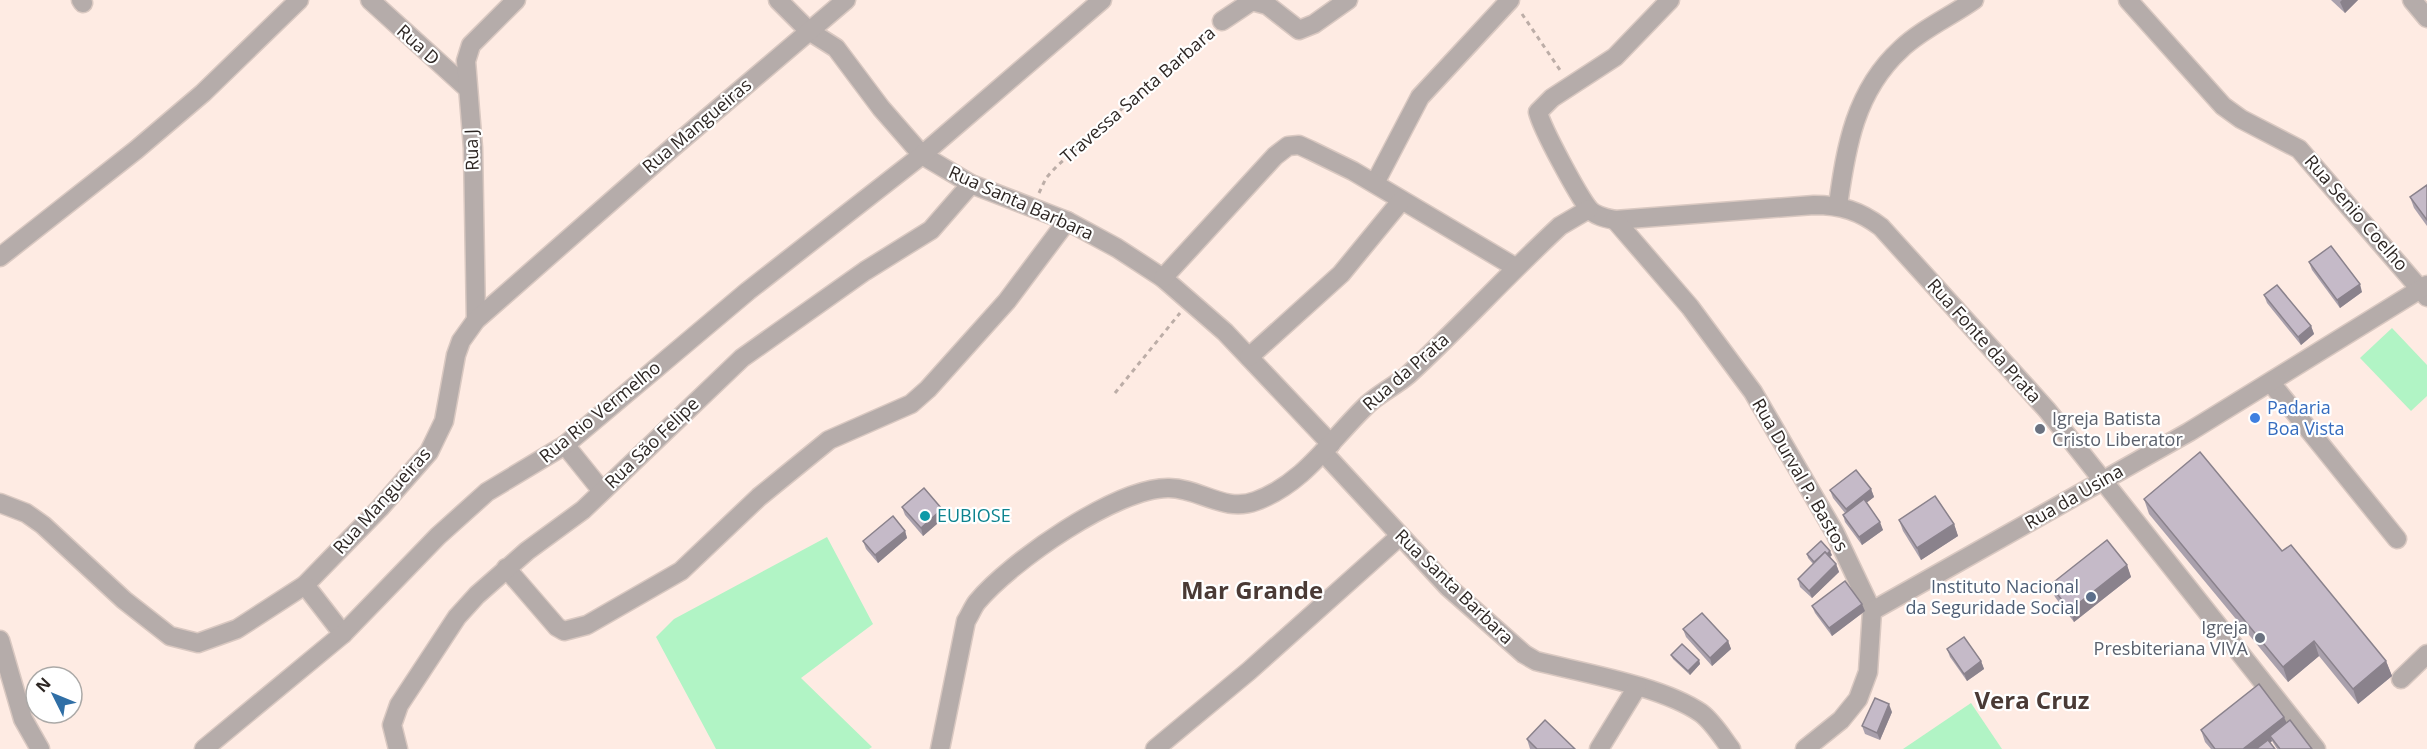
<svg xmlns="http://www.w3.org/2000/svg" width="2427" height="749" font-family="'Open Sans',sans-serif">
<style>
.green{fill:#b1f4c5}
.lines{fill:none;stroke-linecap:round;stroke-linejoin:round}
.street-casing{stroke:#d9c8c1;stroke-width:21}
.path{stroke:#bcada7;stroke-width:3;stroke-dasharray:4.5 4.5;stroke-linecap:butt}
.street{stroke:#b5acaa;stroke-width:18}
.wall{fill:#a9a0ac}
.shaded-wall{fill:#8a828c}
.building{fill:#c5bac8;stroke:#8a828c;stroke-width:1.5}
.shop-dot{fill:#3f7fe0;stroke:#fff;stroke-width:2}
.worship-dot{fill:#6b7280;stroke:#fff;stroke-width:2}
.culture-dot{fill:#0f9aa8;stroke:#fff;stroke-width:2}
.service-dot{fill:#5c6f8a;stroke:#fff;stroke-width:2}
.labels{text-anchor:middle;stroke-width:4.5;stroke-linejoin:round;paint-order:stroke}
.street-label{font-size:18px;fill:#2e2724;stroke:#fff}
.shop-label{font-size:18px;fill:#366cbe;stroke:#fff;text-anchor:start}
.worship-label{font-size:18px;fill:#5b616d;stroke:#fff;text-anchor:start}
.culture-label{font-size:18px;fill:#0d838f;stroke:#fff;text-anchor:start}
.service-label{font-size:18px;fill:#4e5e75;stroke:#fff;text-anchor:end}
.district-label{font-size:24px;font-weight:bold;fill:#4a3a35;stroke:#fff}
</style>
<rect width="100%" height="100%" fill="#feebe3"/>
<g class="green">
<path d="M2392 328 2427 365V396L2411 411 2360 358Z"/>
<path d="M827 537 873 624 801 678 872 747 869 749H716L656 637 674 619Z"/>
<path d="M1971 703 2002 749H1903Z"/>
</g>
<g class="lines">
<defs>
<g id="street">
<path d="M81 0 83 3"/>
<path d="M370 0 467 88"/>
<path d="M778 0 809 31 836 48 881 108 922 155 971 184 1067 221 1117 248 1163 278 1225 332 1331 444"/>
<path d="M1670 0 1615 57 1552 98 1538 112C1542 129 1578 195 1589 209 1595 216 1606 218 1615 220L1814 205C1841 205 1860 211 1881 227L2047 410 2316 749"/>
<path d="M2128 0 2223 106 2241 119 2299 149 2427 297"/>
<path d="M2412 0 2427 18"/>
<path d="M1222 21 1252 1 1267 5 1299 30 1314 24 1348 0"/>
<path d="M1375 183 1420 97 1510 0"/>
<path d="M1838 205C1846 147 1855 91 1901 49 1922 29 1950 17 1974 0"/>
<path d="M1615 220 1690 307 1753 392 1835 533 1872 611 1868 672 1858 699 1841 720 1805 749"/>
<path d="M0 257 136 150 203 93 299 0"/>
<path d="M1163 278 1275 156 1288 146 1299 145 1310 150 1353 171 1515 267"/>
<path d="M476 320 473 148 466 61 471 45 516 0"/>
<path d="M1249 357 1341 274 1401 201"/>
<path d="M2271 383 2397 539"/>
<path d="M565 445 602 491"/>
<path d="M1323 452 1448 587 1524 654 1536 661C1583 673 1662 686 1701 713 1713 722 1722 737 1731 749"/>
<path d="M0 503 26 513 43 525 124 600 170 636 198 643 237 629 305 585 380 508 429 452 444 421 456 355 461 341 476 320 672 148 846 0"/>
<path d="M506 568 557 627 564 631 587 625 681 571 759 497 829 440 911 404 928 389 1007 301 1067 221"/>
<path d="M305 585 343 634"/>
<path d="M1872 611 2189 432 2427 285"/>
<path d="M0 640 23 719 40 749"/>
<path d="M2401 679 2427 654"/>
<path d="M204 749 343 634 438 536 487 492 565 445 748 291 922 155 1102 0"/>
<path d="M398 749 392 725 399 705 457 617 477 595 527 551 583 510 742 358 865 271 931 230 971 184"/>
<path d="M940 749 966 621C970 615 973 607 977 602 1010 562 1117 487 1169 488 1200 488 1224 513 1256 501 1305 483 1331 439 1368 404 1380 393 1395 386 1408 375 1460 327 1508 274 1560 226L1589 209"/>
<path d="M1155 749 1249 671 1400 536"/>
<path d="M1599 749 1637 687"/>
</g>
</defs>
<use href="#street" class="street-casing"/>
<g class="path">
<path d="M1522 14 1562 73"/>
<path d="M1039 193 1046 178 1057 166 1209 32"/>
<path d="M1115 393 1180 313"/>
</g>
<use href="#street" class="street"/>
</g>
<g class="wall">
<path d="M2331 0H2358L2345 13Z"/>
<path d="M2427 185V226L2414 208 2410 197Z"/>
<path d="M2309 262 2362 292 2340 308 2312 270Z"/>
<path d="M2264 295 2311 326 2314 334 2301 345 2267 303Z"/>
<path d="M1871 489 1874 497 1866 503 1883 530 1862 545 1845 522 1843 515 1845 513 1833 498 1830 490Z"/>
<path d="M2144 499 2282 551 2386 661 2392 676 2358 704 2319 656 2288 682 2149 514Z"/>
<path d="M902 507 945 517 923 536 905 515Z"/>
<path d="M1899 520 1954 524 1958 536 1921 560 1903 531Z"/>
<path d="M905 531 907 538 878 563 866 549 863 541Z"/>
<path d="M1807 554 1832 555 1830 557 1836 564 1839 572 1812 598 1800 587 1798 579 1813 564 1808 558Z"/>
<path d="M2127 565 2131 577 2074 622 2055 597 2050 585Z"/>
<path d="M1812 606 1865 611 1832 636 1815 613Z"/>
<path d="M1683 629 1728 641 1731 649 1712 666 1686 637Z"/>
<path d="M1947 649 1981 661 1984 669 1967 681 1950 657Z"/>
<path d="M1671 655 1699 660 1700 664 1690 675 1673 659Z"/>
<path d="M1892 712 1880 740 1865 734 1862 726Z"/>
<path d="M2287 722 2312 749H2277L2272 741 2270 743 2275 749H2211L2205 742 2201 730Z"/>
<path d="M1527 739 1575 749H1530Z"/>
</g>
<g class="shaded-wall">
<path d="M2342 0H2358L2345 13 2340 2Z"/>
<path d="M2360 284 2362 292 2340 308 2337 300Z"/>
<path d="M2311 326 2314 334 2301 345 2298 337Z"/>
<path d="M1871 489 1874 497 1848 517 1846 509Z"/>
<path d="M942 509 945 517 923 536 921 528Z"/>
<path d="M1880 522 1883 530 1862 545 1859 537Z"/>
<path d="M1954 524 1958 536 1921 560 1917 548Z"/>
<path d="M905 531 907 538 878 563 875 555Z"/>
<path d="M1830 551 1832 555 1818 568 1816 564Z"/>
<path d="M1836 564 1839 572 1812 598 1809 591Z"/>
<path d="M2127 565 2131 577 2074 622 2070 610Z"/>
<path d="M1862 604 1865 611 1832 636 1829 628Z"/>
<path d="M1728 641 1731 649 1712 666 1710 658Z"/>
<path d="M2314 641 2319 656 2288 682 2283 667Z"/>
<path d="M1699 660 1700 664 1690 675 1688 671Z"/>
<path d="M1981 661 1984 669 1967 681 1964 674Z"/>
<path d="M2386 661 2392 676 2358 704 2353 689Z"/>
<path d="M1889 704 1892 712 1880 740 1877 733Z"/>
<path d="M2284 717 2289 728 2270 736 2272 741 2262 749H2243Z"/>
</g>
<g class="building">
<path d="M2427 185V220L2410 197Z"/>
<path d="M2331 246 2360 284 2337 300 2309 262Z"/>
<path d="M2277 285 2311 326 2298 337 2264 295Z"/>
<path d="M2200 452 2282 551 2291 545 2386 661 2353 689 2314 641 2283 667 2144 499Z"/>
<path d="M1856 470 1871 489 1846 509 1830 490Z"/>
<path d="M924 488 942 509 921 528 902 507Z"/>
<path d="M1935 496 1954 524 1917 548 1899 520Z"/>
<path d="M1864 499 1880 522 1859 537 1843 515Z"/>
<path d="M893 516 905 531 875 555 863 541Z"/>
<path d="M2107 540 2127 565 2070 610 2050 585Z"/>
<path d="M1821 541 1830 551 1827 554 1825 552 1814 562 1807 554Z"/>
<path d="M1825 552 1836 564 1809 591 1798 579Z"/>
<path d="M1845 581 1862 604 1829 628 1812 606Z"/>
<path d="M1702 613 1728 641 1710 658 1683 629Z"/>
<path d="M1964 637 1981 661 1964 674 1947 649Z"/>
<path d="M1682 644 1699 660 1688 671 1671 655Z"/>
<path d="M2259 684 2284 717 2243 749H2215L2201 730Z"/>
<path d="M1875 698 1889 704 1877 733 1862 726Z"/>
<path d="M1545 720 1575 749H1537L1527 739Z"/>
<path d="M2290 720 2312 749H2280L2270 736Z"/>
<path d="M2268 740 2275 749H2256Z"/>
</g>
<circle class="shop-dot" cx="2255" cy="418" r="6"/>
<g class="worship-dot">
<circle cx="2040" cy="429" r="6"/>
<circle cx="2260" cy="638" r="6"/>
</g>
<circle class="culture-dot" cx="925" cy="516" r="6"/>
<circle class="service-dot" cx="2091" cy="597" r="6"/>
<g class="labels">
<g class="street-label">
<text transform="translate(418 45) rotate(42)" y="6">Rua D</text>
<text transform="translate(1138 95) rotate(-41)" y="6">Travessa Santa Barbara</text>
<text transform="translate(697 126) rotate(-40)" y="6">Rua Mangueiras</text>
<text transform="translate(472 150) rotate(-92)" y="6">Rua J</text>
<text transform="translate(1021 203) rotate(24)" y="6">Rua Santa Barbara</text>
<text transform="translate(2356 213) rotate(49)" y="6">Rua Senio Coelho</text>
<text transform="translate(1984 341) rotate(48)" y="6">Rua Fonte da Prata</text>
<text transform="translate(1406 372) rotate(-41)" y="6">Rua da Prata</text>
<text transform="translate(600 412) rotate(-39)" y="6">Rua Rio Vermelho</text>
<text transform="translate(652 443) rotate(-44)" y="6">Rua São Felipe</text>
<text transform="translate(1800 475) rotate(60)" y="6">Rua Durval P. Bastos</text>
<text transform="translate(2074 497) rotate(-30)" y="6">Rua da Usina</text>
<text transform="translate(382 501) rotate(-48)" y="6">Rua Mangueiras</text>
<text transform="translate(1454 587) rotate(44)" y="6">Rua Santa Barbara</text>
</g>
<g class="shop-label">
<text x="2267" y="414">Padaria<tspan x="2267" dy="21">Boa Vista</tspan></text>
</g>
<g class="worship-label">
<text x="2052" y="425">Igreja Batista<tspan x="2052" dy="21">Cristo Liberator</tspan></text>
<text x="2248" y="634" text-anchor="end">Igreja<tspan x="2248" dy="21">Presbiteriana VIVA</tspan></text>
</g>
<g class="culture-label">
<text x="937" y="522">EUBIOSE</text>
</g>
<g class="service-label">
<text x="2079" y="593">Instituto Nacional<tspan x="2079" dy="21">da Seguridade Social</tspan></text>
</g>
<g class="district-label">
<text x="1252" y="599">Mar Grande</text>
<text x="2032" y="709">Vera Cruz</text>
</g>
</g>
<g transform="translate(54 695) rotate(313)"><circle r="28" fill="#ffffff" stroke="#aba9a7" stroke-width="1.5"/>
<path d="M0-4.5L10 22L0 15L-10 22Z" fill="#306fa6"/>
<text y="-9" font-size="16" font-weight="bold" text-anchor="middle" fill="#2e2724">N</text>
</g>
</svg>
